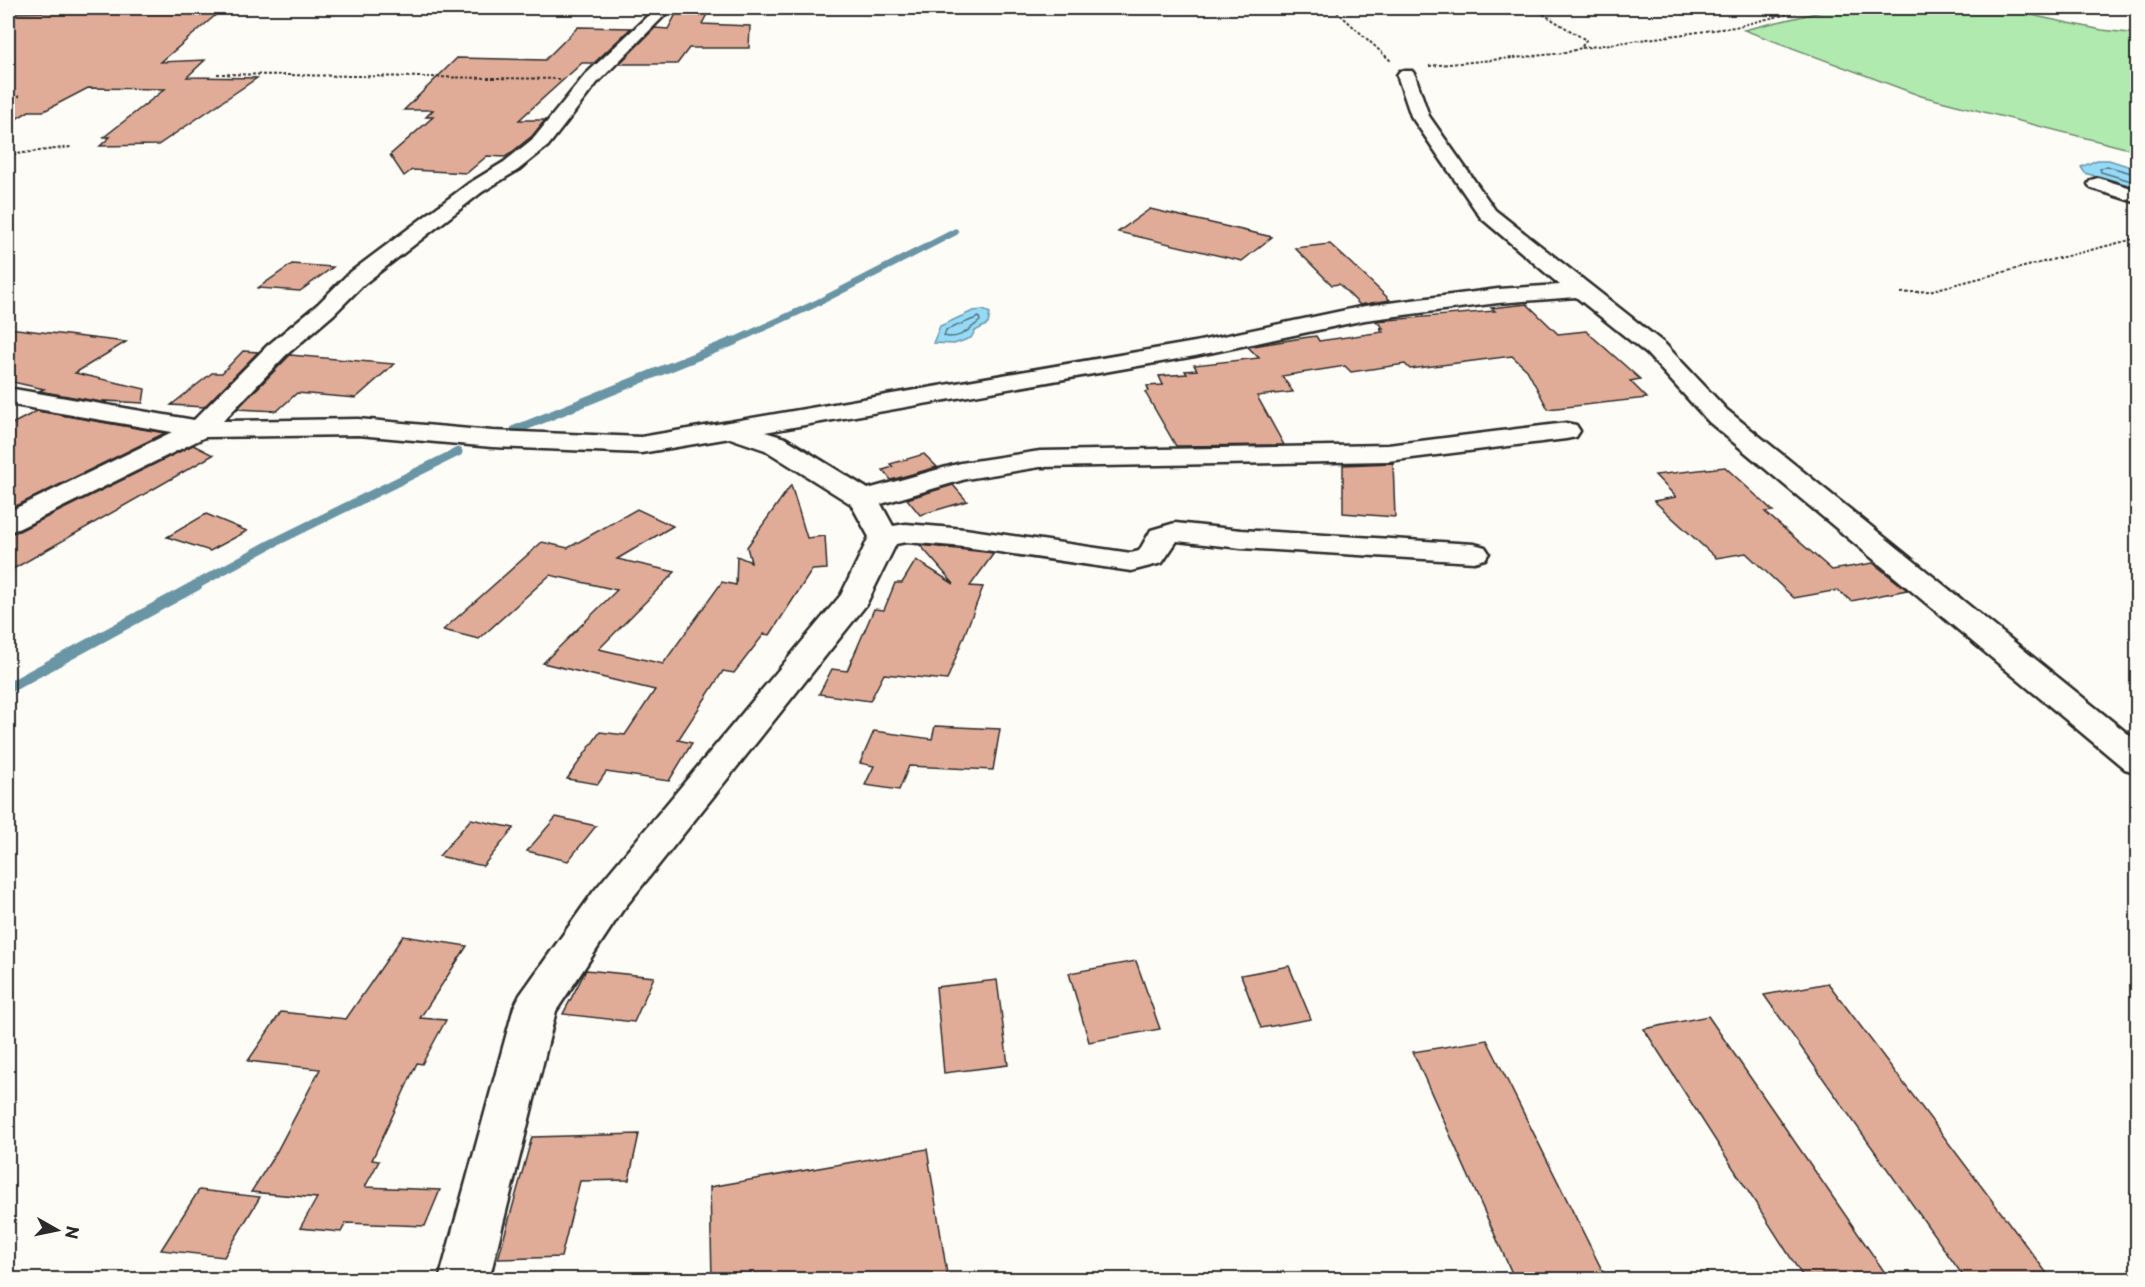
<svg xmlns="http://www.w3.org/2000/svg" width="2145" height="1287" font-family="'Playpen Sans',sans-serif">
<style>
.green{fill:#b0eaaf;stroke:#6e8a6d;stroke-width:1.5}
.water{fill:#95dbf7;stroke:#6b95a5;stroke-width:1.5}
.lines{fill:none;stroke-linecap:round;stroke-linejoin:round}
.shore{stroke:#55717d;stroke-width:1.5}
.stream-far2{stroke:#6b95a5;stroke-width:7}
.stream-far1{stroke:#6b95a5;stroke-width:9}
.stream{stroke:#6b95a5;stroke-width:11}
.building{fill:#e1ac97;stroke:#2b2b2b;stroke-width:1.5}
.minor-casing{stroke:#2b2b2b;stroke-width:5}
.path{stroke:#2b2b2b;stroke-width:2;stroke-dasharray:3 2;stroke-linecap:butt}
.minor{fill:#fdfcf7;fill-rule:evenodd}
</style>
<rect width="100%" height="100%" fill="#fdfcf7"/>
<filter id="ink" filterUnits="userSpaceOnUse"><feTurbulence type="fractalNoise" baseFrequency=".0167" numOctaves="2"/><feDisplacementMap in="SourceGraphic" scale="12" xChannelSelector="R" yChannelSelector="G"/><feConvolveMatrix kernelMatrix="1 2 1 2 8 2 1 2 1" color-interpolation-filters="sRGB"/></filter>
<g filter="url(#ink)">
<path class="green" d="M1837 8H2007L2040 17 2102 30 2137 34V151L1921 96 1744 30Z"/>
<g class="water">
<path d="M2097 160H2109L2137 169V189L2085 173 2081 167Z"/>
<path d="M983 310 990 313 988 324 975 331 971 338 954 344 933 343 940 326 973 311Z"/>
</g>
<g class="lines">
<g class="shore">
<path d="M2138 175 2107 166 2100 169 2101 172 2138 183"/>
<path d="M979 317 980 321C968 330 960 340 944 336L946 330Z"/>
</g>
<path class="stream-far2" d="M730 343 815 304 955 232"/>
<g class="stream-far1">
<path d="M515 430 734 341"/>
<path d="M194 586 271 544 458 452"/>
</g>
<path class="stream" d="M8 688 197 585"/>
</g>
<g class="building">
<path d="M224 8 161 62 205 60 187 77 257 78 158 145 100 146 110 137H104L165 89 88 88 44 111H29L8 124V13Z"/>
<path d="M676 14H707L702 24 750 26 749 48H689L677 64H619L655 28 668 29Z"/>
<path d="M578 27 631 28 594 63H582L519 120H545L532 136 512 152 505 157 487 156 467 173 412 170 404 176 390 155 433 117H426L433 110H404L457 58 545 60Z"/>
<path d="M1150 209 1272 237 1242 261 1118 232Z"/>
<path d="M1330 244 1369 280 1390 300 1360 305 1339 284 1332 285 1295 248Z"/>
<path d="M292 264 333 267 300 291 258 288Z"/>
<path d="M1527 304 1558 334 1586 331 1640 379 1630 381 1647 398 1548 409 1527 370 1512 356 1410 369 1405 364 1351 372 1345 366 1282 376 1293 392 1257 396 1284 445 1176 446 1145 392 1149 391 1147 386 1163 385 1159 376 1187 374 1185 371 1197 370 1194 365 1259 358 1248 347 1302 338 1316 336 1319 341 1383 332 1380 328H1383L1376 321 1495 311 1491 308Z"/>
<path d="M8 328 126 342 75 373 145 389 143 403 104 401 107 403 39 391 44 389 8 381Z"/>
<path d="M243 351 258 352 204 407 171 405 212 373H222Z"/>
<path d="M290 355 394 364 356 398 297 393 277 411 237 409Z"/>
<path d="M37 411 165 433 8 510V426Z"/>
<path d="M193 445 213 455 8 572V534L19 531Z"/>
<path d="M924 454 937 467 891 480 883 470 893 467 890 464Z"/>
<path d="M1393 463 1395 517 1343 513V465Z"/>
<path d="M1725 467 1773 511 1765 512 1832 570 1873 563 1907 590 1851 601 1838 590 1794 598 1746 553 1716 558 1654 501 1676 497 1655 475Z"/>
<path d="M791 485 807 538 825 536 827 569 812 570 770 635 764 634 734 673 723 671 678 740 692 743 669 781 606 772 598 784 567 779 600 732 625 735 655 690 543 663 617 590 550 575 479 639 443 630 542 542 568 548 637 509 673 526 617 559 675 572 599 649 663 664 722 582 736 585 737 556 751 562 747 547Z"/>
<path d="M953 485 967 501 920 515 907 499Z"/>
<path d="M206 514 247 531 210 551 167 537Z"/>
<path d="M920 545 994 553 970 586 983 587 947 680 884 674 870 701 819 694 832 669 847 671 874 609 884 610 895 583H902L916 560 954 584Z"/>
<path d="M935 726 1000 729 993 770 909 766 899 790 865 785 874 766 860 763 874 731 932 739Z"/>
<path d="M556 817 596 826 568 861 527 851Z"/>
<path d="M471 819 514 828 483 866 439 856Z"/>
<path d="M403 936 467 946 420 1018 446 1020 422 1064 417 1063 372 1160 379 1161 365 1187 440 1190 425 1226 346 1223 341 1232 300 1228 317 1198 251 1192 277 1151 320 1069 248 1061 281 1012 346 1019Z"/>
<path d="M1136 961 1160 1029 1089 1042 1069 973Z"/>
<path d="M1289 966 1311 1019 1261 1028 1241 975Z"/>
<path d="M586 970 654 977 634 1022 563 1014Z"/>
<path d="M997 980 1008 1065 944 1073 936 987Z"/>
<path d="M1828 983 2052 1280H1966L1764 995Z"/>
<path d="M1708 1016 1890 1280H1805L1644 1029Z"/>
<path d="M1487 1040 1607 1280H1515L1413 1052Z"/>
<path d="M639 1134 629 1180 580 1181 561 1257 498 1259 532 1137Z"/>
<path d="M927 1149 948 1280H712L710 1187Z"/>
<path d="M199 1190 260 1197 224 1257 161 1250Z"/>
</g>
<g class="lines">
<defs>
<g id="minor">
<path d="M656 8H672L597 83 548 146 518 170 482 192 364 284 334 314 285 356 223 421 358 419 492 431 641 437 1195 342 1365 306 1498 289 1560 285 1481 218 1411 116 1397 75 1400 71H1412L1415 75 1429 116 1495 210 1665 344 1727 410 2138 742V773L2125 769 1709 422 1647 354 1576 297 1498 303 1365 320 1195 356 765 432 785 438 868 489 961 463 1040 451 1388 445 1566 423 1576 425 1580 431 1576 437 1566 439 1388 461 1040 467 966 479 881 504 893 526 906 524 965 529 1131 553 1139 551 1151 530 1175 523 1241 530 1474 544 1485 547 1489 553 1485 559 1474 562 1241 548 1177 541 1162 563 1131 571 965 547 906 542 896 544 866 605 622 911 556 1011 489 1280H439L514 1007 520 995 594 891 841 595 869 537 851 504 765 450 730 438 641 453 492 447 358 435 205 437 18 529 8 532V512L172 432 8 404V388L194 420 267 346 318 304 348 274 468 184 504 162 534 138 585 75Z"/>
<path d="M2098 178 2138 190V203L2091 188 2088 184 2091 180Z"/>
</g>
</defs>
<use href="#minor" class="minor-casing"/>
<g class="path">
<path d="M1333 8 1391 61"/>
<path d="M1582 48 1735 27 1811 8"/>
<path d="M1429 66 1565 53 1581 48 1586 40 1533 8"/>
<path d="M217 74 562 79"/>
<path d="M8 97 20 96"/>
<path d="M8 155 71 147"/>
<path d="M1901 293 1929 291 2138 238"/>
</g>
<use href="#minor" class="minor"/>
</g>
</g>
<rect width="2145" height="1287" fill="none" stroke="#fdfcf7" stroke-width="30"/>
<rect x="15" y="15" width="2115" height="1257" fill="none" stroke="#2b2b2b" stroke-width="2" filter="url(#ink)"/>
<g transform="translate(57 1230) rotate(99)" stroke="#fdfcf7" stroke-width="4.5" paint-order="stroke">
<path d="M0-4.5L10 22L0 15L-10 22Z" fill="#2b2b2b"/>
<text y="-9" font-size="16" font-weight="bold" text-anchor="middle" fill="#2b2b2b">N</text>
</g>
</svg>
